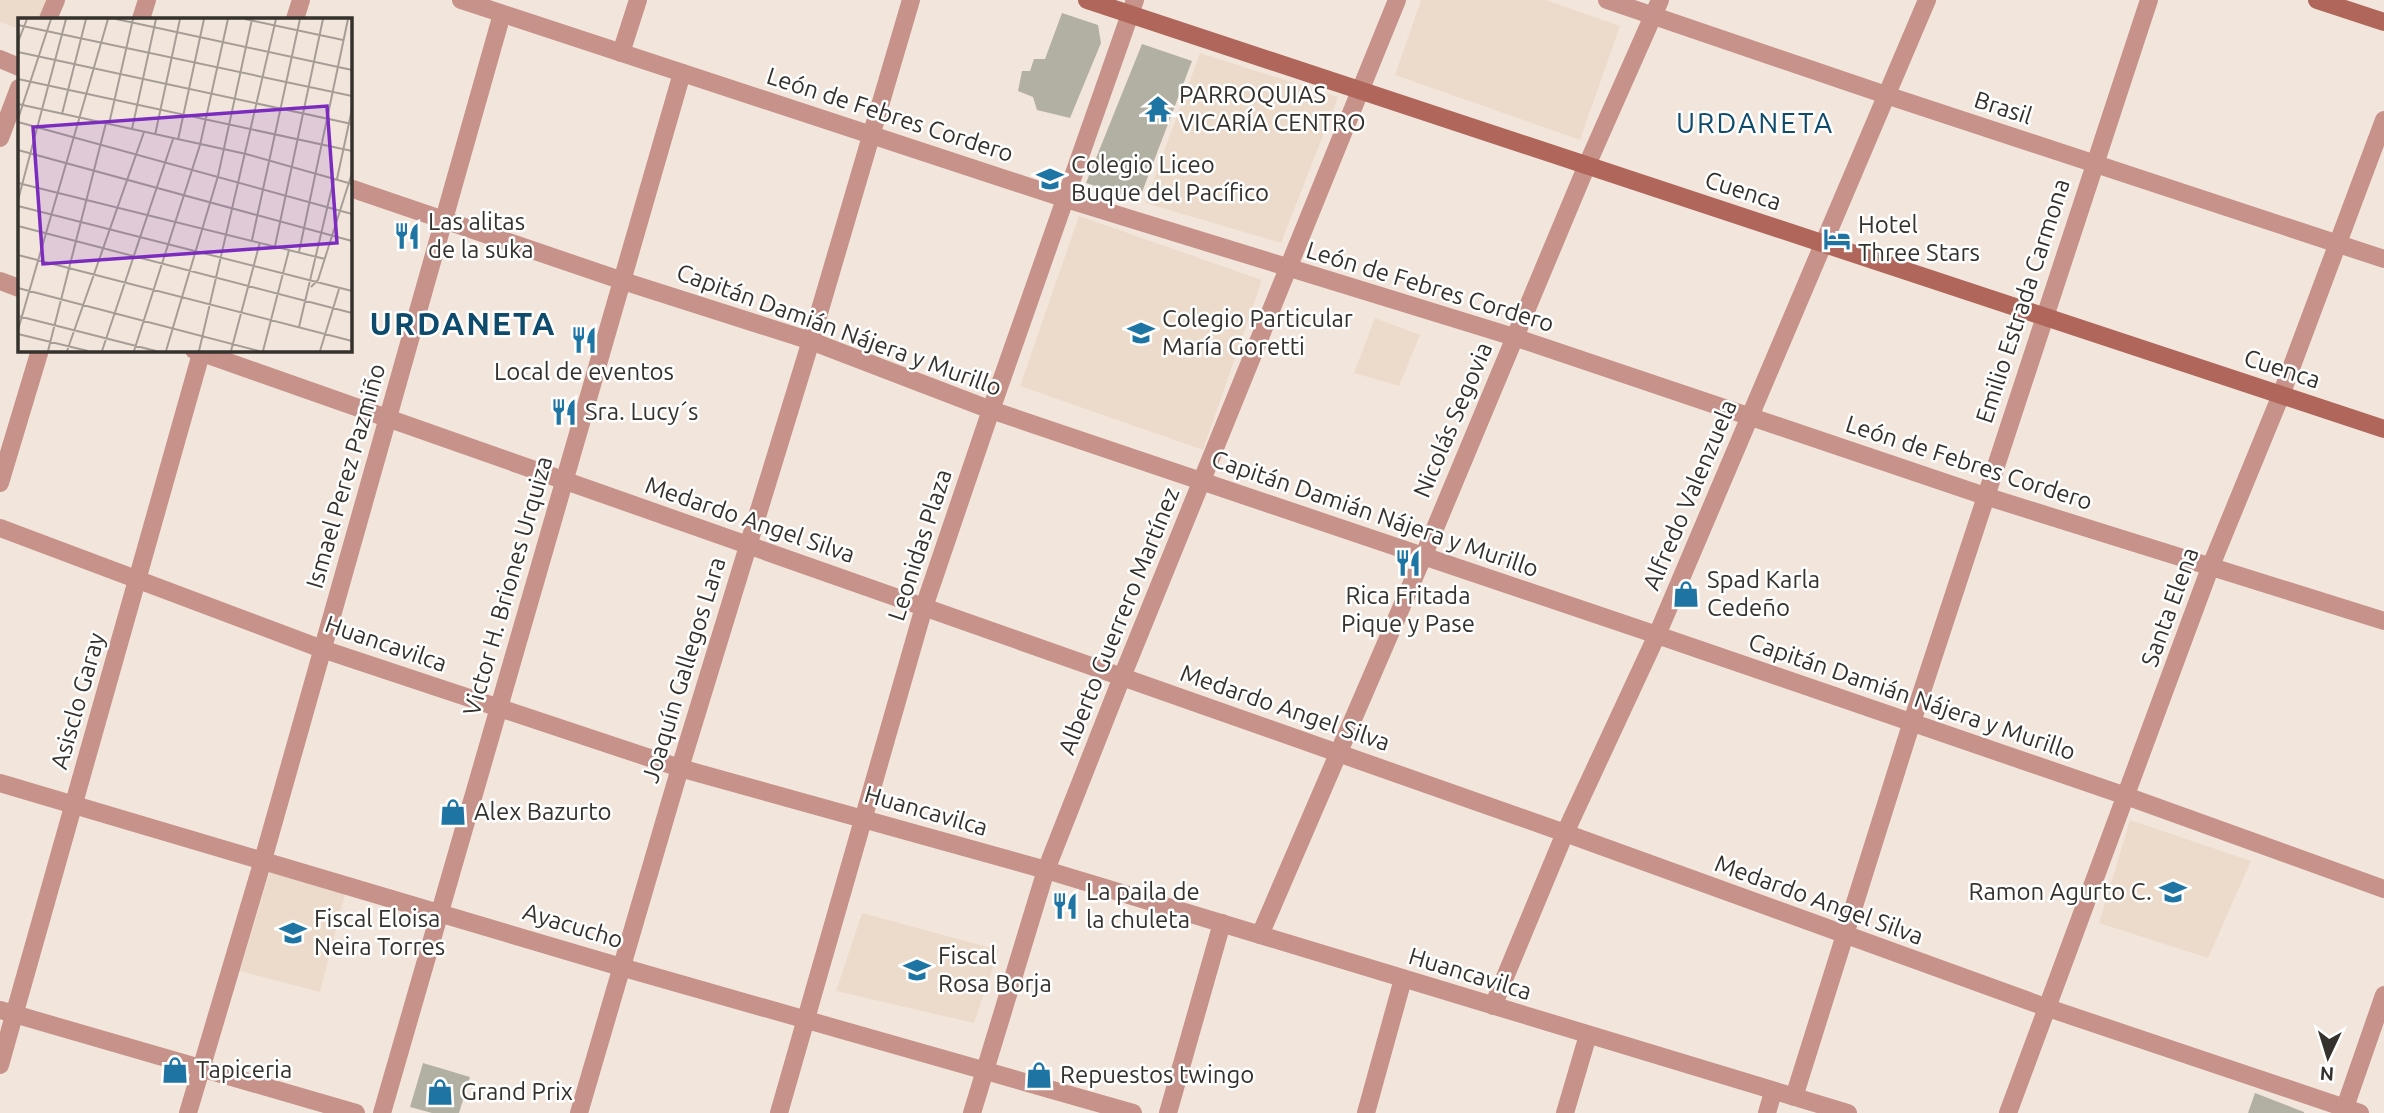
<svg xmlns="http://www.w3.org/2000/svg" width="2384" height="1113" font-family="Ubuntu,sans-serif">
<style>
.built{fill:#ecdbca}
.building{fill:#b2b0a3}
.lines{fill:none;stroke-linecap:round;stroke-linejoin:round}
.minor{stroke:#c69289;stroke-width:18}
.tertiary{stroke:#c69289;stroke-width:18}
.secondary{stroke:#b0665a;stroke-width:18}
.labels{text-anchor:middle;stroke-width:5;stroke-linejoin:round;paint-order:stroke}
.poi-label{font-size:24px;fill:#35312d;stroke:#fff;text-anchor:start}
.street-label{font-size:24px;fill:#35312d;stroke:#fff}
.quarter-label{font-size:28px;letter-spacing:2px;fill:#0e4a6b;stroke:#fff}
.district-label{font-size:32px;font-weight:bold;letter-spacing:2px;fill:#0e4a6b;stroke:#fff}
.inset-road{fill:none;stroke:#a69e96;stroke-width:2}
.view{fill:#7b2cbf;fill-opacity:0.15;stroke:#7b2cbf;stroke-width:3.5}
.inset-edge{fill:none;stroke:#35312d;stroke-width:3.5}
</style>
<rect width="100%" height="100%" fill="#f2e6dc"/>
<g class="built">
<path d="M0 0H53L45 19H19V29L0 22Z"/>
<path d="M1421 0H1546L1620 26 1580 140 1395 75Z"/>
<path d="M1200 53 1338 97 1281 243 1145 203Z"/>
<path d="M1079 216 1262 280 1203 450 1020 386Z"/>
<path d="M1375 318 1420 335 1399 386 1354 373Z"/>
<path d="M2130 820 2251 861 2208 958 2099 923Z"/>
<path d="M270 871 345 894 320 992 240 971Z"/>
<path d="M862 913 999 950 974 1023 836 991Z"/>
</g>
<g class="building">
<path d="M1062 13 1098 25 1101 43 1070 118 1037 110 1033 97 1018 91 1022 71H1030L1034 59H1045Z"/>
<path d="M1142 44 1192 61 1139 200 1086 183Z"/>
<path d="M423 1063 470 1077 459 1113H432L410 1107Z"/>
<path d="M2255 1093 2304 1112V1113H2248Z"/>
</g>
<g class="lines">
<g class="minor">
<path d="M461 0 1066 199 1514 337 1985 496 2384 621"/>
<path d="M1607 0 1886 95 2384 259"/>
<path d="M48 19 56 0"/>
<path d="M141 19 147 0"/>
<path d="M295 19 301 0"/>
<path d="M621 53 638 0"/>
<path d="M0 59 19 67"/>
<path d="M0 138 19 88"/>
<path d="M350 188 623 281 811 341 991 410 1657 635 2126 796 2384 889"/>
<path d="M0 281 19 288"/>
<path d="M194 350 1565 833 2048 1008 2360 1113"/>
<path d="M0 483 40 350"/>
<path d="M0 528 322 649 680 768 1046 870 1848 1113"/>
<path d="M0 783 621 967 1133 1113"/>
<path d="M1260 935 1423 557 1587 165 1660 0"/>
<path d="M1493 1006 1565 833 1657 635 1927 0"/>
<path d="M0 1010 356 1113"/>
<path d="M0 1065 202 350"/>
<path d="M1794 1097 1909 731 2149 0"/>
<path d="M188 1113 263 860 502 14"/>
<path d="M382 1113 682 73"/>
<path d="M579 1113 680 768 809 347 911 0"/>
<path d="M779 1113 924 607 991 410 1135 0"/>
<path d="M972 1113 1046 870 1122 677 1397 0"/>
<path d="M1168 1113 1222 923"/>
<path d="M1366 1113 1403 979"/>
<path d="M1565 1113 1588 1035"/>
<path d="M1767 1113 1773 1092"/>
<path d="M2008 1113 2210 568 2281 395 2384 120"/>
</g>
<path class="tertiary" d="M2343 1113 2384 995"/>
<g class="secondary">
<path d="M1087 0 2384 429"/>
<path d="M2317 0 2384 22"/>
</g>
</g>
<defs>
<symbol id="temple-bare" viewBox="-9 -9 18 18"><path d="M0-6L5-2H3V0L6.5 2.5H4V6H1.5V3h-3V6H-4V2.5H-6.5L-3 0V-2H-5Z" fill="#1e75a4" stroke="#fff" stroke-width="2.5" paint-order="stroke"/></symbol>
<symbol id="school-bare" viewBox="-9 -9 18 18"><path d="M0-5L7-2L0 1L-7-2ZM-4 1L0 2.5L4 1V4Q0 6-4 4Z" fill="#1e75a4" stroke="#fff" stroke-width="2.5" paint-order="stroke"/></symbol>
<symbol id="restaurant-bare" viewBox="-9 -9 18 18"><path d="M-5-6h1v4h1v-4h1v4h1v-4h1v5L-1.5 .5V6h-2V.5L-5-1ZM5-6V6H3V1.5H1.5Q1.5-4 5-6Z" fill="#1e75a4" stroke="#fff" stroke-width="2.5" paint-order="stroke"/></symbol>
<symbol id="hotel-bare" viewBox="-9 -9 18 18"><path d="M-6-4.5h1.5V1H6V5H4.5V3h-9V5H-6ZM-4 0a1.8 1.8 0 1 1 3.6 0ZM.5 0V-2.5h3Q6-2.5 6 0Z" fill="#1e75a4" stroke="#fff" stroke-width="2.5" paint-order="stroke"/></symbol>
<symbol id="shop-bare" viewBox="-9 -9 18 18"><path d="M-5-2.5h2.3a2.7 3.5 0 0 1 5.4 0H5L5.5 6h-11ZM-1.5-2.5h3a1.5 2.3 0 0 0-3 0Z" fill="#1e75a4" stroke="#fff" stroke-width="2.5" paint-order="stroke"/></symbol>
</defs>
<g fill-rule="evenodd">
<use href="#temple-bare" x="1139" y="90" width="38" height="38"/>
<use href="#school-bare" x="1031" y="160" width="38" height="38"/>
<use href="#restaurant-bare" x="388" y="217" width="38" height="38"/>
<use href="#hotel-bare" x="1818" y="220" width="38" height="38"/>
<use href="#school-bare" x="1122" y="314" width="38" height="38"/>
<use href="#restaurant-bare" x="565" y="321" width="38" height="38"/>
<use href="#restaurant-bare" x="545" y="393" width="38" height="38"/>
<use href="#restaurant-bare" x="1389" y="544" width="38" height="38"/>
<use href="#shop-bare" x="1667" y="575" width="38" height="38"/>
<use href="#shop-bare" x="434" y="793" width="38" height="38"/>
<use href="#school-bare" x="2154" y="873" width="38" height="38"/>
<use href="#restaurant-bare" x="1046" y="887" width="38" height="38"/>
<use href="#school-bare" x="274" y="914" width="38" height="38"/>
<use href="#school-bare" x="898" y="951" width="38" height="38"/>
<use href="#shop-bare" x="156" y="1051" width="38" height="38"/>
<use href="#shop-bare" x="1020" y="1056" width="38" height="38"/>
<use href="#shop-bare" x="421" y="1073" width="38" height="38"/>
</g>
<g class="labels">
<g class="poi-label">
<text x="1179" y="103">PARROQUIAS<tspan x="1179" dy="28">VICARÍA CENTRO</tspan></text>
<text x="1071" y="173">Colegio Liceo<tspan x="1071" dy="28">Buque del Pacífico</tspan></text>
<text x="428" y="230">Las alitas<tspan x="428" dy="28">de la suka</tspan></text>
<text x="1858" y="233">Hotel<tspan x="1858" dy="28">Three Stars</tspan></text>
<text x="1162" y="327">Colegio Particular<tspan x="1162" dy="28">María Goretti</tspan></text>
<text x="584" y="380" text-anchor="middle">Local de eventos</text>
<text x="585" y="420">Sra. Lucy´s</text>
<text x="1707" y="588">Spad Karla<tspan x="1707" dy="28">Cedeño</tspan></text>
<text x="1408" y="604" text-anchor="middle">Rica Fritada<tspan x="1408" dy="28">Pique y Pase</tspan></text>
<text x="474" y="820">Alex Bazurto</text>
<text x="1086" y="900">La paila de<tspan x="1086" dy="28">la chuleta</tspan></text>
<text x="2152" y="900" text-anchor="end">Ramon Agurto C.</text>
<text x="314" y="927">Fiscal Eloisa<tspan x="314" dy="28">Neira Torres</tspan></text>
<text x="938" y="964">Fiscal<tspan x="938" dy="28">Rosa Borja</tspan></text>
<text x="196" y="1078">Tapiceria</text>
<text x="1060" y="1083">Repuestos twingo</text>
<text x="461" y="1100">Grand Prix</text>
</g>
<g class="street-label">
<text transform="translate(2003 108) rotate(18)" y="8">Brasil</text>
<text transform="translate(890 115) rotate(18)" y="8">León de Febres Cordero</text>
<text transform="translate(1743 191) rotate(18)" y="8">Cuenca</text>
<text transform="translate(1430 287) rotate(17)" y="8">León de Febres Cordero</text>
<text transform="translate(2023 301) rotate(-72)" y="8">Emilio Estrada Carmona</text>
<text transform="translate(839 330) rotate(20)" y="8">Capitán Damián Nájera y Murillo</text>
<text transform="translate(2282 369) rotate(18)" y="8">Cuenca</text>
<text transform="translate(1453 420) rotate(-67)" y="8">Nicolás Segovia</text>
<text transform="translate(1969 463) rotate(18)" y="8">León de Febres Cordero</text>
<text transform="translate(346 476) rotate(-74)" y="8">Ismael Perez Pazmiño</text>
<text transform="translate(1690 495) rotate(-67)" y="8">Alfredo Valenzuela</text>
<text transform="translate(1375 514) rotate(19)" y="8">Capitán Damián Nájera y Murillo</text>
<text transform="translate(750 520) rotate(19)" y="8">Medardo Angel Silva</text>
<text transform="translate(920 545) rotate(-72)" y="8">Leonidas Plaza</text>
<text transform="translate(508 586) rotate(-74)" y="8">Victor H. Briones Urquiza</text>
<text transform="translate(2170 607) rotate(-70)" y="8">Santa Elena</text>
<text transform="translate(1119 621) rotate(-68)" y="8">Alberto Guerrero Martínez</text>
<text transform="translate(386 644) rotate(19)" y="8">Huancavilca</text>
<text transform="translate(684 670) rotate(-73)" y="8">Joaquín Gallegos Lara</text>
<text transform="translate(1912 697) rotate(19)" y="8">Capitán Damián Nájera y Murillo</text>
<text transform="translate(78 701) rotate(-74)" y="8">Asisclo Garay</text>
<text transform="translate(1285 708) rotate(19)" y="8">Medardo Angel Silva</text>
<text transform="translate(926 811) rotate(16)" y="8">Huancavilca</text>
<text transform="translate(1819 900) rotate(20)" y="8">Medardo Angel Silva</text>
<text transform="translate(573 926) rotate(17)" y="8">Ayacucho</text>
<text transform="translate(1470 974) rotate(17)" y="8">Huancavilca</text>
</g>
<g class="quarter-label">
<text x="1755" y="133">URDANETA</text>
</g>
<g class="district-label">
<text x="463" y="335">URDANETA</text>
</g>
</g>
<g transform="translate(18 18)">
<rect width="334" height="334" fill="#f2e6dc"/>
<path class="inset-road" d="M98 1 334 52M227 1 325 22M0 7 334 78M0 24 9 1M0 34 334 106M0 61 334 133M0 86 228 136 334 166M44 96 68 1M0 101 33 1M0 104 334 196M91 106 115 1M114 111 138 1M137 117 162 1M160 122 186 1M0 132 334 223M319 161 334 91M0 165 307 241M0 182 48 1M0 188 334 273M0 208 334 295M234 222 282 1M257 228 305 1M281 234 330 1M0 237 334 323M293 269 300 262 334 155M0 270 241 333M0 298 138 333M281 309 316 161M0 312 90 1M0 316 70 333M30 333 88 105M49 333 126 114M84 333 155 121M116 333 182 127 210 1M148 333 200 158 234 1M181 333 258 1M213 333 242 224M245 333 271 232M302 333 321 271"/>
<path class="view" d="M309 88 319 225 25 246 15 109Z"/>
<rect width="334" height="334" class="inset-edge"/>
</g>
<g transform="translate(2328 1057) rotate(184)" stroke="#ffffff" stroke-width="5" paint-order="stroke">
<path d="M0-5L12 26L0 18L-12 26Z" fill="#35312d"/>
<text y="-10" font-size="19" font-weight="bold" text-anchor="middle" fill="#35312d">N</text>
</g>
</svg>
